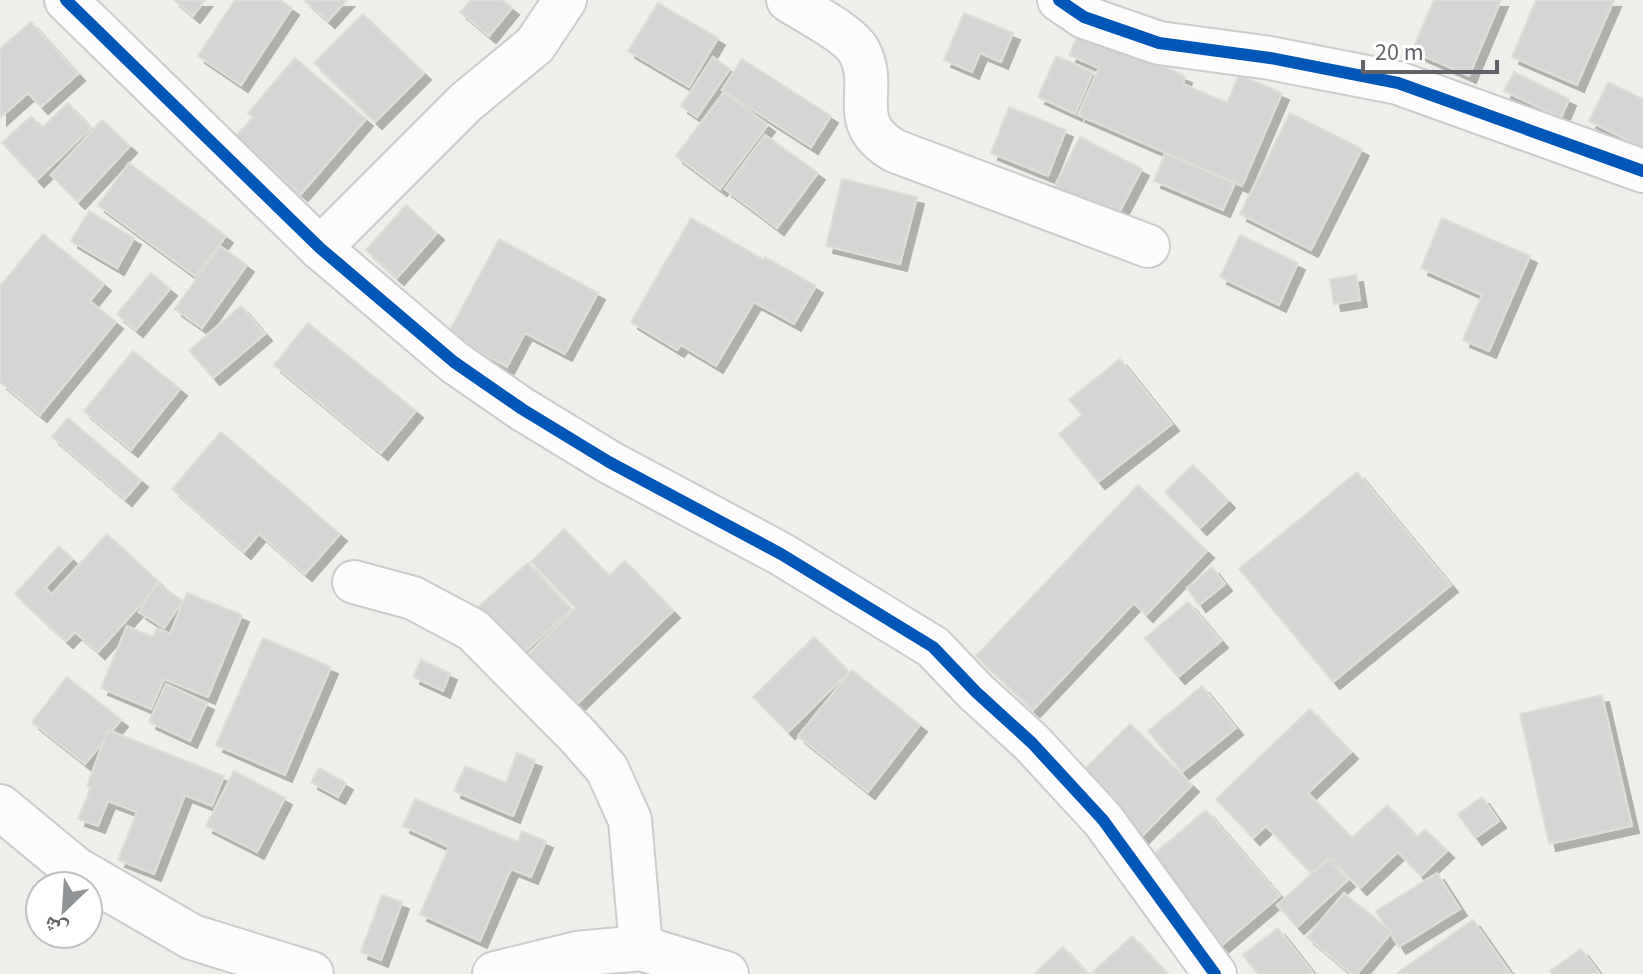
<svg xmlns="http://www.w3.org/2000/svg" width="1643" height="974" font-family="'Source Sans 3','Noto Naskh Arabic',sans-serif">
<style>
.building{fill:#d6d5d3;stroke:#deddd9;stroke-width:2;filter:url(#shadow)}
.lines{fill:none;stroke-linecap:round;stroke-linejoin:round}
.minor-casing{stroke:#cbcccc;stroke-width:46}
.tertiary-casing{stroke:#cbcccc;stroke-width:48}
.minor{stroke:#fdfcfc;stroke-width:42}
.tertiary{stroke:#fdfcfc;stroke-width:44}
.cycleway-casing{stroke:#fff;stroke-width:17}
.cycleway{stroke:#0057b8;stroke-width:12}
</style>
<defs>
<filter id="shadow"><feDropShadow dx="7" dy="7" stdDeviation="0" flood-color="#0004"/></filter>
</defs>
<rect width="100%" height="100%" fill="#efeeea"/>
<g class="building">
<path d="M174 0H205L193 16Z"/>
<path d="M235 0H280L292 8 241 85 198 56Z"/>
<path d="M304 0H347L328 21Z"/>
<path d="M471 0H502L512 8 489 36 460 12Z"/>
<path d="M1434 0H1501L1469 76 1412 51Z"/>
<path d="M1536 0H1614L1577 85 1512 57Z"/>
<path d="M658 3 718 38 689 87 628 51Z"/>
<path d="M964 13 1013 33 1001 62 980 53 972 72 944 60Z"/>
<path d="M363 14 424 73 375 122 314 63Z"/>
<path d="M31 22 78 74 41 107 28 93 0 118V49Z"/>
<path d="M1080 30 1185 76 1183 84 1227 103 1239 75 1282 93 1242 186 1078 115 1099 68 1069 55Z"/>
<path d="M1056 56 1093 72 1075 114 1038 97Z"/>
<path d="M713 57 730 69 697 117 681 106Z"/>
<path d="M295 58 366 119 301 194 235 137 253 117 248 113Z"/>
<path d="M742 59 831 116 811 147 722 90Z"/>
<path d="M1514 72 1569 99 1561 118 1504 91Z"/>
<path d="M1608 82 1643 99V148L1589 121Z"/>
<path d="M724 92 768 125 720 189 676 156Z"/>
<path d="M68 103 91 128 37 180 2 143 31 116 42 128Z"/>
<path d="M1009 107 1066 130 1048 176 991 153Z"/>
<path d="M1290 113 1362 149 1311 250 1240 214Z"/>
<path d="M102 120 130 146 78 202 51 175Z"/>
<path d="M765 135 818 173 777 228 725 189Z"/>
<path d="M1080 137 1142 169 1109 232 1047 201Z"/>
<path d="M1165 153 1235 183 1223 210 1154 181Z"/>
<path d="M129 163 226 236 195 276 98 205Z"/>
<path d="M842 179 917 197 900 264 826 246Z"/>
<path d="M406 205 437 233 397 278 366 250Z"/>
<path d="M89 211 134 238 117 268 71 241Z"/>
<path d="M691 218 764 260 765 257 816 286 794 324 754 302 716 366 681 345 677 350 631 322Z"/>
<path d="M1442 218 1530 256 1489 351 1463 340 1482 295 1421 268Z"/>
<path d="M43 234 104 284 90 301 116 322 40 415 0 382V286Z"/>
<path d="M1240 235 1298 263 1279 305 1220 277Z"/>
<path d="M499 239 598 293 565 354 525 333 507 367 448 334Z"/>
<path d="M220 246 247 265 202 328 175 309Z"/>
<path d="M151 273 170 289 136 330 117 314Z"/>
<path d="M1356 275 1360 300 1334 304 1330 279Z"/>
<path d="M241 306 265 334 213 378 189 350Z"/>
<path d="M308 323 416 411 381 453 274 365Z"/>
<path d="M133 351 180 389 131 450 84 411Z"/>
<path d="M1120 359 1172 424 1098 482 1059 434 1082 415 1069 400Z"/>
<path d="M68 418 141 480 125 499 52 437Z"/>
<path d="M221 432 340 534 305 574 259 534 244 552 172 489Z"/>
<path d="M1193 465 1228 501 1200 528 1165 492Z"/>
<path d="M1357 472 1451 585 1333 682 1239 569Z"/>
<path d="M1138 485 1207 551 1146 615 1134 603 1033 710 976 656Z"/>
<path d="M564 529 609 576 625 561 673 611 551 729 502 679 576 608 531 562Z"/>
<path d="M107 534 160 583 98 652 75 632 66 641 15 594 59 546 72 559 45 588 52 594Z"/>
<path d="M528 563 571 610 519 657 476 609Z"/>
<path d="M1212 567 1225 584 1199 605 1187 588Z"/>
<path d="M157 583 183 601 164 628 139 612Z"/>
<path d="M187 593 242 615 208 697 164 679 151 709 101 688 127 626 153 637 157 628 170 634Z"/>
<path d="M1188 602 1221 641 1178 677 1145 638Z"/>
<path d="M814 637 849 672 788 732 753 697Z"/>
<path d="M263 638 331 667 285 775 216 745Z"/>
<path d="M421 660 450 673 443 691 413 677Z"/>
<path d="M852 670 920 725 868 792 798 736Z"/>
<path d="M67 677 121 720 85 764 32 722Z"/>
<path d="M166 684 207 703 190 741 149 722Z"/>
<path d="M1202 686 1236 728 1182 772 1148 731Z"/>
<path d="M1602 695 1632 826 1549 844 1520 714Z"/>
<path d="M1310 709 1351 752 1308 793 1352 838 1387 805 1417 837 1425 829 1447 851 1421 876 1398 852 1360 888 1331 858 1313 875 1266 826 1253 838 1216 799Z"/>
<path d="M1130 724 1192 785 1142 836 1080 774Z"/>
<path d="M108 730 224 776 212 806 185 795 154 874 118 860 137 812 108 801 98 826 78 819 91 787 87 786Z"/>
<path d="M517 753 535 760 513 816 454 791 465 766 506 783Z"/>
<path d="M319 768 346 783 338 797 311 782Z"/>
<path d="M234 771 285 798 257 852 206 826Z"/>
<path d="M1482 797 1499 821 1475 838 1458 814Z"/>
<path d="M415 799 518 842 522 831 546 841 531 877 511 869 480 941 420 914 449 847 403 826Z"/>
<path d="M1206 810 1280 896 1222 945 1148 859Z"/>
<path d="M1328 859 1348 880 1297 927 1277 905Z"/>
<path d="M1437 873 1460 909 1399 947 1376 911Z"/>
<path d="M1344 893 1392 932 1357 974H1351L1307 937Z"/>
<path d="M382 895 402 902 381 960 361 952Z"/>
<path d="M1473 920 1511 974H1396Z"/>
<path d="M1278 928 1314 974H1258L1243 955Z"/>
<path d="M1132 936 1167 974H1091Z"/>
<path d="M1063 947 1088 974H1034Z"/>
<path d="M1581 949 1600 974H1552L1550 971Z"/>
</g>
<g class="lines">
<defs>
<g id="minor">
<path d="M66 0 320 248 454 362 522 409 609 462 781 554 933 647 976 692 1032 743 1103 820 1215 974"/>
<path d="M788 0C806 12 849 33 859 51 880 90 844 122 895 151L1148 246"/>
<path d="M1059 0 1084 17 1159 43 1270 58 1398 83 1643 171"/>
<path d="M320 248 466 102 535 45 565 0"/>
<path d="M354 582 413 598 473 630 578 736 607 769 630 820 641 948"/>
</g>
<g id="tertiary">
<path d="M0 807 75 869 192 937 311 974"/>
<path d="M495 974 577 954 641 948 726 974"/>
</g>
</defs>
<use href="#minor" class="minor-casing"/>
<use href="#tertiary" class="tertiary-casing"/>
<use href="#minor" class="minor"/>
<use href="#tertiary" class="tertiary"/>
<defs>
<g id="cycleway">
<path d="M66 0 320 248 454 362 522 409 609 462 781 554 933 647 976 692 1032 743 1103 820 1215 974"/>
<path d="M1059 0 1084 17 1159 43 1270 58 1398 83 1643 171"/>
</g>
</defs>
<use href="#cycleway" class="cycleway-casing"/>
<use href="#cycleway" class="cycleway"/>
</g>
<g transform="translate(64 910) rotate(205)"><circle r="38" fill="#ffffff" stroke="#bfc1c3" stroke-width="2"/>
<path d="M0-6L14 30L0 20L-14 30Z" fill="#919496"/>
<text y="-12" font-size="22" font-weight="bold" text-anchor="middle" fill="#5f6368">ش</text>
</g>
<path d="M1363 60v12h134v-12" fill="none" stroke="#5f6368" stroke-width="4"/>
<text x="1375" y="60" font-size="24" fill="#5f6368" stroke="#ffffff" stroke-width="6" paint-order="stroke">20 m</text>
</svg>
